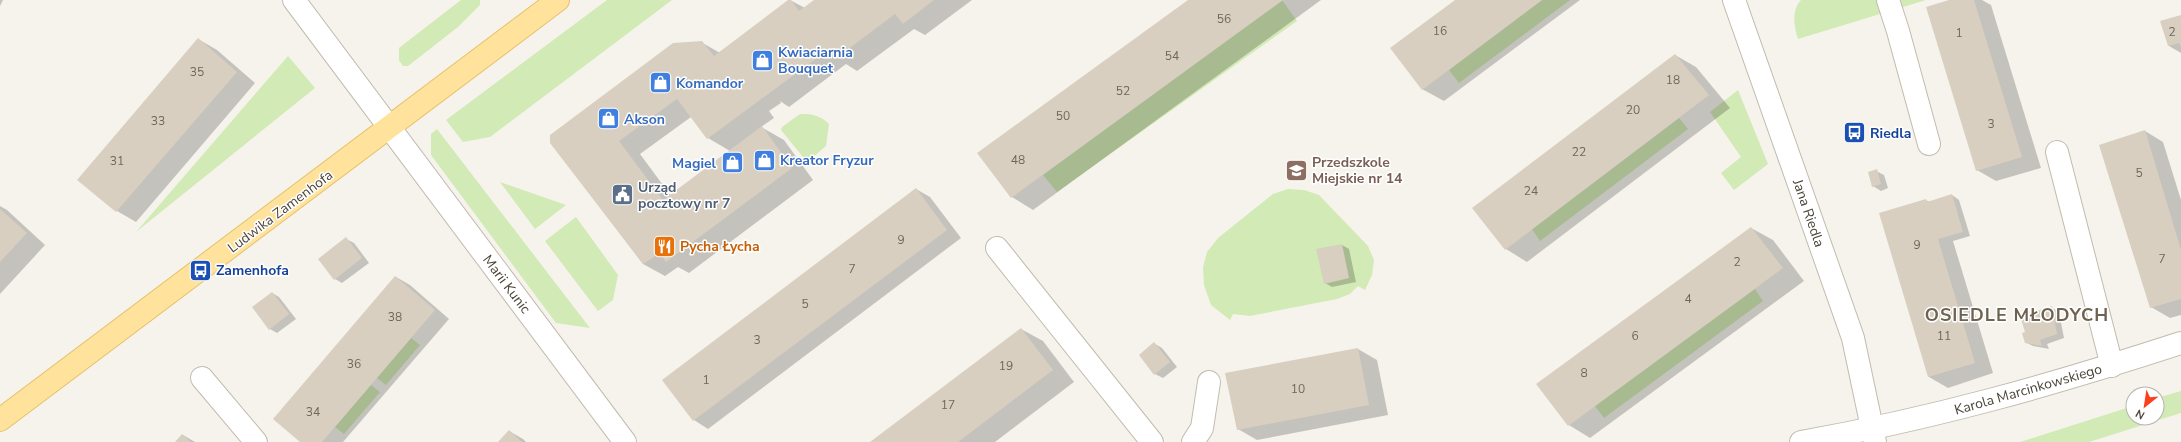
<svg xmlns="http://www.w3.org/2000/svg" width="2181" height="442" font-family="'Nunito Sans',sans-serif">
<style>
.green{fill:#d2eab5}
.shadow{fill:#0003;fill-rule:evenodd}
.building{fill:#d8cfc1}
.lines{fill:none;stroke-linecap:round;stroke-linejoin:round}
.minor-casing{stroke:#c2bbae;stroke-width:24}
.major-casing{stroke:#e6c16a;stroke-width:24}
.minor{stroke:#fff;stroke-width:22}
.major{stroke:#ffe39c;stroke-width:22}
.labels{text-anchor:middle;stroke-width:3;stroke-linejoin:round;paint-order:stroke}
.number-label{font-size:12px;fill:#6e675b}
.shop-label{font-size:14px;font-weight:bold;fill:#366cbe;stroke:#fff;text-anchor:start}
.transit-label{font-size:14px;font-weight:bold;fill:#164399;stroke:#fff;text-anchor:start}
.education-label{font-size:14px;font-weight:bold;fill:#785e54;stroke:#fff;text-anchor:start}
.service-label{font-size:14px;font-weight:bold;fill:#4e5e75;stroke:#fff;text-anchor:start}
.street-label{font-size:14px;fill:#4b4439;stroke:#fff}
.food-label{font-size:14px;font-weight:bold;fill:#c56008;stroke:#fff;text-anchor:start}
.district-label{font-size:18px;font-weight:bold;letter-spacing:1px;fill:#6e6250;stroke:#fff}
</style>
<rect width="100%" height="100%" fill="#f6f3ec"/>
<g class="green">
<path d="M461 0H480V5L458 27 408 66H403L399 60V48Z"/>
<path d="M607 0H672L490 137 463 142 446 120Z"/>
<path d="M1282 0 1297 21 1057 192 1043 175Z"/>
<path d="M1542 0H1570L1459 83 1449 70Z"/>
<path d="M1801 0H1926L1798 39C1794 26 1791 11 1801 0Z"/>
<path d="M288 56 315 88 136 232Z"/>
<path d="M1738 90 1768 164 1734 190 1721 173 1741 157 1710 112Z"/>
<path d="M800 114C812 114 820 115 829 124L826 146 807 162 781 130 782 127Z"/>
<path d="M1679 118 1688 129 1540 241 1532 229Z"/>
<path d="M437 129 590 328 556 323 431 155V134Z"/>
<path d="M500 182 566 205 535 229Z"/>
<path d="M1288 189 1304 190 1319 195 1368 246 1374 260 1372 275 1365 290 1358 286 1350 294 1337 299 1250 316 1233 314 1230 320 1211 305 1204 285 1203 267 1207 252 1218 238 1273 194Z"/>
<path d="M576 217 618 275 613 300 598 311 545 241Z"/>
<path d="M1755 289 1763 301 1604 418 1595 406Z"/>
<path d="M411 338 420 345 386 385 377 378Z"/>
<path d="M371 385 380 392 344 434 335 427Z"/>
<path d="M2181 391V413L2089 442H2020L2133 406V418H2157V398Z"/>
</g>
<g class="shadow">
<path d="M0 0H3L0 6Z"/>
<path d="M790 0 805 8 815 0H972L925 35 914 29 857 71 846 64 789 107 780 101 781 103 769 111 774 118 761 127 784 140 813 180 689 273 678 267 665 276 643 264 551 143 701 42 720 53ZM691 117 708 138 730 151 671 196 640 154Z"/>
<path d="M1189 0H1321L1033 210 1012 197Z"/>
<path d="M1456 0H1580L1444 101 1422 89Z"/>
<path d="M1952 0H1982L1991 5 2041 168 1996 181 1977 170Z"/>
<path d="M2181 16V53L2169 46Z"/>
<path d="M198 39 217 50 255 83 136 222 117 211 78 180Z"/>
<path d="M1675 55 1696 67 1730 108 1527 262 1506 249Z"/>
<path d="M2145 131 2163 142 2181 200V315L2170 318 2151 307Z"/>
<path d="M1876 171 1884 175 1888 188 1881 191 1873 186Z"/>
<path d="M916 189 930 197 961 238 708 429 694 420 663 380Z"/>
<path d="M1952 195 1959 200 1970 236 1953 241 1993 373 1948 388 1929 377 1880 214 1925 200 1930 202Z"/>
<path d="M0 206 7 210 45 245 0 294Z"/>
<path d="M1751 228 1773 240 1804 281 1590 438 1569 425Z"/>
<path d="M346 239 354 243 369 263 342 283 335 279Z"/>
<path d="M1342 245 1349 249 1356 282 1332 287 1325 283Z"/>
<path d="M396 277 410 285 449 319 343 442H302Z"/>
<path d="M272 293 279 297 296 319 277 333 270 329Z"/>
<path d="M2051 307 2059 312 2064 338 2047 344 2049 349 2033 346 2025 342Z"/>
<path d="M1021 329 1043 341 1074 382 995 442H872Z"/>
<path d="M1155 344 1162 348 1177 367 1163 378 1155 374Z"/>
<path d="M1358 349 1377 360 1388 415 1257 440 1238 429Z"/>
<path d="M509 431 523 439 526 442H499Z"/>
<path d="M183 435 195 442H176Z"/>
</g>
<g class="building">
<path d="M788 0H791L799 11 814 0H934L903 24 895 14 835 59 828 50 707 139 677 99 619 141 663 200 762 126 792 168 666 262 660 253 643 264 550 143V135L673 43 702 41 714 56Z"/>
<path d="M1188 0H1283L1011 198 977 153Z"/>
<path d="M1455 0H1542L1422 90 1390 48Z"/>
<path d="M1949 0H1974L2022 157 1976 171 1926 7Z"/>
<path d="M2181 15V47L2179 43 2168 46 2160 21Z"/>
<path d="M198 38 237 72 116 212 77 180Z"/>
<path d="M1675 54 1709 95 1505 250 1472 208Z"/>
<path d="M2145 130 2181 250V299L2150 308 2099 145Z"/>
<path d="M1877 169 1881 184 1872 187 1868 172Z"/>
<path d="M916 188 947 230 693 421 662 380Z"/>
<path d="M1952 194 1963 232 1938 239 1975 363 1928 377 1879 213 1926 199 1927 202Z"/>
<path d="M0 209 27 233 0 262Z"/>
<path d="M1751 227 1783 268 1568 426 1536 384Z"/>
<path d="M346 237 362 258 334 280 318 259Z"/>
<path d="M1342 244 1349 278 1324 284 1316 249Z"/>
<path d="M395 276 435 310 322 442H300L273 419Z"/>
<path d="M272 292 289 314 269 330 252 307Z"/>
<path d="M2052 306 2057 334 2040 340 2042 346 2025 343 2022 333 2025 332 2021 319 2031 315V313Z"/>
<path d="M1021 328 1053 370 958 442H870Z"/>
<path d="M1154 342 1170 362 1154 375 1139 355Z"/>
<path d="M1358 348 1369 405 1237 430 1225 373Z"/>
<path d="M509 430 522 442H498Z"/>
<path d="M182 434 191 442H175Z"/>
</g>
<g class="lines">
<defs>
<g id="minor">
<path d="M294 0 625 442"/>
<path d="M1734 0 1853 338 1875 442"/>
<path d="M1888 0 1898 31 1929 144"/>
<path d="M2057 152 2112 366"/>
<path d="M997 248 1152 442"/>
<path d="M202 378 256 442"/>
<path d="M1193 442 1202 428 1209 382"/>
<path d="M1801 442C1932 419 2055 384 2181 343"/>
</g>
<path id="major" d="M0 420 558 0"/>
</defs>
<use href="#minor" class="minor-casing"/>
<use href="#major" class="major-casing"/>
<use href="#minor" class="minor"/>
<use href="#major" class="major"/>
</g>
<defs>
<symbol id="shop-square" viewBox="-11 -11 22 22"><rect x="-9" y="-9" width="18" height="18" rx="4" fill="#3f7fe0" stroke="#fff"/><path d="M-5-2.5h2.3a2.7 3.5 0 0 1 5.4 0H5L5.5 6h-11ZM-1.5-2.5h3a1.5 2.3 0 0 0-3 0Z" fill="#fff"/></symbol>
<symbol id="bus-square" viewBox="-11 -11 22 22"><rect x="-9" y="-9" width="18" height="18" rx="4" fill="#1a4fb4" stroke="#fff"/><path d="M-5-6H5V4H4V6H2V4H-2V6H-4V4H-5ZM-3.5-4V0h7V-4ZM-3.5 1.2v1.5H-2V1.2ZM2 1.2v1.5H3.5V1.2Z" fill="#fff"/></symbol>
<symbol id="school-square" viewBox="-11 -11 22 22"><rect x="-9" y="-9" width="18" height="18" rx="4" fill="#8d6e63" stroke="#fff"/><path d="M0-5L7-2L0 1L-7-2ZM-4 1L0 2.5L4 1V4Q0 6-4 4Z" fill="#fff"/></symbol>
<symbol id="civic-square" viewBox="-11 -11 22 22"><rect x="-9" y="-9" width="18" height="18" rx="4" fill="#5c6f8a" stroke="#fff"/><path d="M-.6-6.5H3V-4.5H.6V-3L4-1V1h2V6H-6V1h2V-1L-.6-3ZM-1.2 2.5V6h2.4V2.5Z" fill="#fff"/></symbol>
<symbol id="restaurant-square" viewBox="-11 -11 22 22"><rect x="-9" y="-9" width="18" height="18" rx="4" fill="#e8710a" stroke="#fff"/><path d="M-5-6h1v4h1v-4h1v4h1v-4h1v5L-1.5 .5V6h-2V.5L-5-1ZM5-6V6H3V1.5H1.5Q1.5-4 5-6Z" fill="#fff"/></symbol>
</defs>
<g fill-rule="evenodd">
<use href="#shop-square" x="750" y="48" width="25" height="25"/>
<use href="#shop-square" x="648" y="70" width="25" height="25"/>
<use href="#shop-square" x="596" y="106" width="25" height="25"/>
<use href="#bus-square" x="1842" y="120" width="25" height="25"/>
<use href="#shop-square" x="752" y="148" width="25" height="25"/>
<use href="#shop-square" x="720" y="150" width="25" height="25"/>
<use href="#school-square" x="1284" y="158" width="25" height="25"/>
<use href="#civic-square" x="610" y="182" width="25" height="25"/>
<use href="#restaurant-square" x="652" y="234" width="25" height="25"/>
<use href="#bus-square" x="188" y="258" width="25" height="25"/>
</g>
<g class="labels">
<g class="number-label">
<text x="1224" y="23">56</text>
<text x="1440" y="35">16</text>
<text x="2172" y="36">2</text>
<text x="1959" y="37">1</text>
<text x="1172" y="60">54</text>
<text x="197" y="76">35</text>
<text x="1673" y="84">18</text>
<text x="1123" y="95">52</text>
<text x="1633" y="114">20</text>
<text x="1063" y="120">50</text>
<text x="158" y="125">33</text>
<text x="1991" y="128">3</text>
<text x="1579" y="156">22</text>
<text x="1018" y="164">48</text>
<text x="117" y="165">31</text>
<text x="2139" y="177">5</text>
<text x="1531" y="195">24</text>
<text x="901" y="244">9</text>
<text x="1917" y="249">9</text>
<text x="2162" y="263">7</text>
<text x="1737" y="266">2</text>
<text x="852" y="273">7</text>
<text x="1688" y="303">4</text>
<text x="805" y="308">5</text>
<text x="395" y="321">38</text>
<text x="1635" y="340">6</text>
<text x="1944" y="340">11</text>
<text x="757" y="344">3</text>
<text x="354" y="368">36</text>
<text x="1006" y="370">19</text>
<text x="1584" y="377">8</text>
<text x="706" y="384">1</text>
<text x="1298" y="393">10</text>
<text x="948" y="409">17</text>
<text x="313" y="416">34</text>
</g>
<g class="shop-label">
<text x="778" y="57">Kwiaciarnia<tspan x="778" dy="16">Bouquet</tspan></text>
<text x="676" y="88">Komandor</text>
<text x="624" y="124">Akson</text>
<text x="780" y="165">Kreator Fryzur</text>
<text x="716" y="168" text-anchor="end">Magiel</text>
</g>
<g class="transit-label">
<text x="1870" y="138">Riedla</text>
<text x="216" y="275">Zamenhofa</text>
</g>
<g class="education-label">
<text x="1312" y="167">Przedszkole<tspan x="1312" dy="16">Miejskie nr 14</tspan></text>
</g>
<g class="service-label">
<text x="638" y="192">Urząd<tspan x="638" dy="16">pocztowy nr 7</tspan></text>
</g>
<g class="street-label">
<text transform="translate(280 211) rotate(-37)" y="5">Ludwika Zamenhofa</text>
<text transform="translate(1809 213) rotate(71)" y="5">Jana Riedla</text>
<text transform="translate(507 284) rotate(53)" y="5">Marii Kunic</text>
<text transform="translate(2028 389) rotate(-16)" y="5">Karola Marcinkowskiego</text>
</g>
<g class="food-label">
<text x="680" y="251">Pycha Łycha</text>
</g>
<g class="district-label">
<text x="2017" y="321">OSIEDLE MŁODYCH</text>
</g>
</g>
<g transform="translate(2145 406) rotate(210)"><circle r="19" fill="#ffffff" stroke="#b7b4b0"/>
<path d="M0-3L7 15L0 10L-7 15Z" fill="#fc3f1d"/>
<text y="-6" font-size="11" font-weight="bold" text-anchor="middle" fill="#4b4439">N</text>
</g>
</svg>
